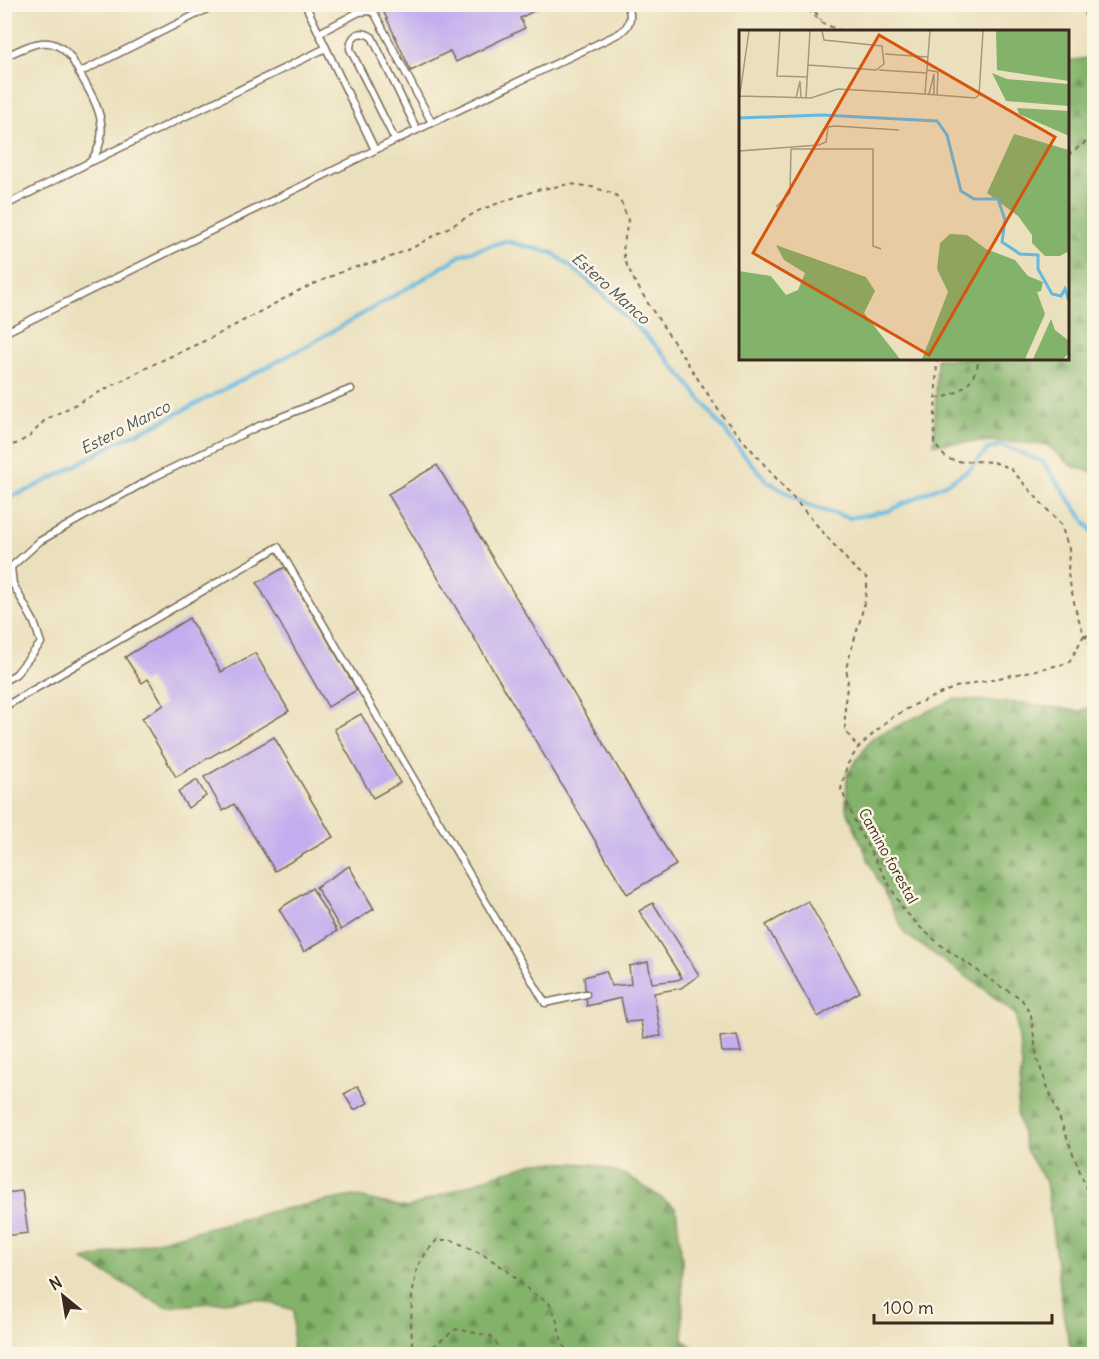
<svg xmlns="http://www.w3.org/2000/svg" width="1099" height="1359" font-family="Delius,sans-serif">
<style>
.forest{fill:url(#forest-firs);stroke:#5f6e44;stroke-width:1.5}
.lines{fill:none;stroke-linecap:round;stroke-linejoin:round}
.stream{stroke:#65b9e1;stroke-width:4}
.building{fill:#c3adee}
.lane-casing{stroke:#796a56;stroke-width:9}
.path{stroke:#796a56;stroke-width:2;stroke-dasharray:4.5 4.5;stroke-linecap:butt}
.lane{stroke:#fff;stroke-width:6}
.labels{text-anchor:middle;stroke-width:5;stroke-linejoin:round;paint-order:stroke}
.street-label{font-size:15px;fill:#3b2a1e;stroke:#fcf5e5}
.water-label{font-size:16px;font-style:italic;fill:#485558;stroke:#fcf5e5}
.inset-river{fill:none;stroke:#65b9e1;stroke-width:3}
.inset-road{fill:none;stroke:#a5977d;stroke-width:1.5}
.view{fill:#d7540e;fill-opacity:0.15;stroke:#d7540e;stroke-width:3}
.inset-edge{fill:none;stroke:#3b2a1e;stroke-width:3}
</style>
<defs>
<pattern id="forest-firs" width="22" height="20" patternUnits="userSpaceOnUse" patternTransform="scale(1.5)"><rect width="22" height="20" fill="#83b26b"/><path d="M5 1l3.5 6h-7zM16 11l3.5 6h-7z" fill="#6c9157"/></pattern>
</defs>
<rect width="100%" height="100%" fill="#fcf5e5"/>
<filter id="ink" filterUnits="userSpaceOnUse"><feTurbulence type="fractalNoise" baseFrequency=".0167" numOctaves="2"/><feDisplacementMap in="SourceGraphic" scale="12" xChannelSelector="R" yChannelSelector="G"/><feConvolveMatrix kernelMatrix="1 2 1 2 8 2 1 2 1" color-interpolation-filters="sRGB"/></filter>
<filter id="wash" filterUnits="userSpaceOnUse"><feTurbulence type="fractalNoise" baseFrequency=".008" numOctaves="4" result="noise"/><feDisplacementMap in="SourceGraphic" scale="24" xChannelSelector="R" yChannelSelector="G"/><feGaussianBlur stdDeviation="1.35" result="paint"/><feColorMatrix in="noise" values="0 0 0 0 0 0 0 0 0 0 0 0 0 0 0 0 0 1.4 0 .05"/><feComposite in="paint" operator="in"/></filter>
<g filter="url(#wash)">
<rect width="100%" height="100%" fill="#ebe0bd"/>
<g class="forest">
<path d="M1094 57V473L1072 466 1047 445 996 441 934 444 937 359 1068 358V61Z"/>
<path d="M954 699 1021 703 1079 711 1094 706V1354H1072L1064 1318 1046 1182 1026 1150 1017 1112 1022 1066 1016 1015 984 989 905 934 871 866 846 808 847 774 872 738Z"/>
<path d="M537 1162 592 1164 628 1176 676 1208 682 1260 683 1340 703 1354H292L294 1310 257 1299 165 1307 83 1260 273 1211 353 1196 407 1208 495 1175Z"/>
</g>
<g class="lines">
<path class="stream" d="M4 499 26 491 66 471 115 443 161 422 305 347 423 279 463 254 505 241 553 253 589 281 655 345 684 378 739 449 767 481 807 505 849 518 888 511 947 483 969 470 988 449 1002 445 1043 462 1094 534"/>
</g>
<g id="blocks">
<g class="building">
<path d="M380 4H547L520 18 525 28 456 62 450 51 411 71Z"/>
<path d="M437 465 676 865 627 894 388 494Z"/>
<path d="M285 567 357 690 328 707 257 583Z"/>
<path d="M189 618 221 672 255 653 289 711 176 777 142 718 164 705 148 679 142 683 125 657Z"/>
<path d="M361 714 400 783 373 798 334 729Z"/>
<path d="M274 737 333 837 275 871 234 804 223 811 204 777Z"/>
<path d="M197 780 206 796 188 808 178 792Z"/>
<path d="M349 866 374 909 341 930 316 887Z"/>
<path d="M312 888 337 931 304 952 279 909Z"/>
<path d="M808 901 860 992 818 1017 766 925Z"/>
<path d="M653 903 699 975 681 988 654 993 661 1036 644 1038 641 1021 626 1022 621 998 587 1006 584 977 606 971 612 986 631 984 629 966 648 962 652 983 677 980 682 978 639 911Z"/>
<path d="M737 1035 741 1052H722L720 1037Z"/>
<path d="M358 1086 368 1103 354 1110 344 1094Z"/>
<path d="M22 1191 28 1233 4 1236V1193Z"/>
</g>
</g>
</g>
<g filter="url(#ink)">
<use href="#blocks" fill-opacity="0" stroke="#796a56" stroke-width="1.5"/>
<g class="lines">
<defs>
<g id="lane">
<path d="M305 4 375 150 618 34C630 27 633 17 627 4"/>
<path d="M319 33 359 12 370 11 375 14 432 123"/>
<path d="M4 57C30 45 52 31 72 59 89 93 118 126 90 162L4 206"/>
<path d="M79 73 217 4"/>
<path d="M395 140 350 49C351 35 359 29 372 37L417 130"/>
<path d="M93 161 326 48"/>
<path d="M4 333 375 150"/>
<path d="M4 681 16 674 41 643 34 622 13 584 11 567 40 541 154 477 259 426 351 389"/>
<path d="M4 707 278 547 545 1003 586 994"/>
<path d="M4 962 9 976 4 983"/>
</g>
</defs>
<use href="#lane" class="lane-casing"/>
<g class="path">
<path d="M801 4 824 24 844 32"/>
<path d="M810 4 821 20"/>
<path d="M1082 4 1089 32 1093 76 1094 81"/>
<path d="M1068 155 1094 136"/>
<path d="M937 358 934 444 947 459 963 462 973 461 993 462 1010 468 1061 525 1069 549 1068 574 1076 611 1084 635 1088 640 1094 658"/>
<path d="M936 398C958 397 976 381 979 358"/>
<path d="M4 446 16 444 30 436 45 420 152 365 215 336 298 291 348 269 383 260 412 248 480 210 507 200 537 190 570 184 592 187 615 194 622 204 628 220 623 250 625 261 634 280 649 305 723 417 841 553 854 568 867 578V589L861 617 846 668 848 680 845 702V730L858 748"/>
<path d="M1084 635 1069 663 956 687 916 704 889 719 858 748 847 765 841 789 859 831 903 909 921 928 942 946 998 985 1021 998 1031 1015 1037 1059 1085 1185 1094 1221"/>
<path d="M1084 635 1094 637"/>
<path d="M413 1354 411 1325 412 1296 417 1267 428 1250 437 1240H452L484 1255 508 1271 532 1293 549 1303 556 1318 561 1339 567 1354"/>
<path d="M428 1354 430 1349 456 1329 491 1336 504 1354"/>
</g>
<use href="#lane" class="lane"/>
</g>
</g>
<g class="labels">
<g class="street-label">
<text transform="translate(888 856) rotate(61)" y="5">Camino forestal</text>
</g>
<g class="water-label">
<text transform="translate(611 288) rotate(42)" y="6">Estero Manco</text>
<text transform="translate(125 427) rotate(-27)" y="6">Estero Manco</text>
</g>
</g>
<g transform="translate(739 30)">
<rect width="330" height="330" fill="#ebe0bd"/>
<path d="M257 1H330V51L258 40ZM253 43 268 49 330 54V76L267 71ZM278 78 330 81V106L280 84ZM275 104 330 120V221L321 226H306L293 213V205L279 186 248 163ZM211 204 228 205 247 219 276 230 289 246 304 252 302 261 298 262 306 284 286 329H183L209 262 198 239 201 213ZM37 215 127 247 136 261 125 283 161 329H0V241L32 246 47 265 59 260 66 243 45 230ZM312 289 316 300 330 311V323L324 329H294Z" fill="#83b26b"/>
<path class="inset-river" d="M0 88 83 85 198 91 208 105 222 161 235 169H259L266 190 263 212 281 224 299 225V239L313 264 322 266 326 259 330 271"/>
<path class="inset-road" d="M41 1 38 46 68 47M191 1 186 64 236 68 240 65 244 1M146 24 189 27M69 35 137 40 145 34 143 16 85 10 83 1M140 40 188 43M188 40 199 42 198 65M190 64 195 44V65M1 66 72 68 99 59 186 64M57 68 61 51 62 68M67 68 71 1M0 70 10 1M0 121 80 115 87 112 89 97 96 96 160 100M37 177 51 163 52 119H134V216L142 219"/>
<path class="view" d="M140 5 316 107 190 325 14 223Z"/>
<rect width="330" height="330" class="inset-edge"/>
</g>
<rect width="1099" height="1359" fill="none" stroke="#fcf5e5" stroke-width="24"/>
<g transform="translate(63 1296) rotate(330)" stroke="#fcf5e5" stroke-width="4.5" paint-order="stroke">
<path d="M0-4.5L10 22L0 15L-10 22Z" fill="#3b2a1e"/>
<text y="-9" font-size="16" font-weight="bold" text-anchor="middle" fill="#3b2a1e">N</text>
</g>
<path d="M874 1314v9h178v-9" fill="none" stroke="#3b2a1e" stroke-width="3"/>
<text x="883" y="1314" font-size="18" fill="#3b2a1e" stroke="#fcf5e5" stroke-width="4.5" paint-order="stroke">100 m</text>
</svg>
